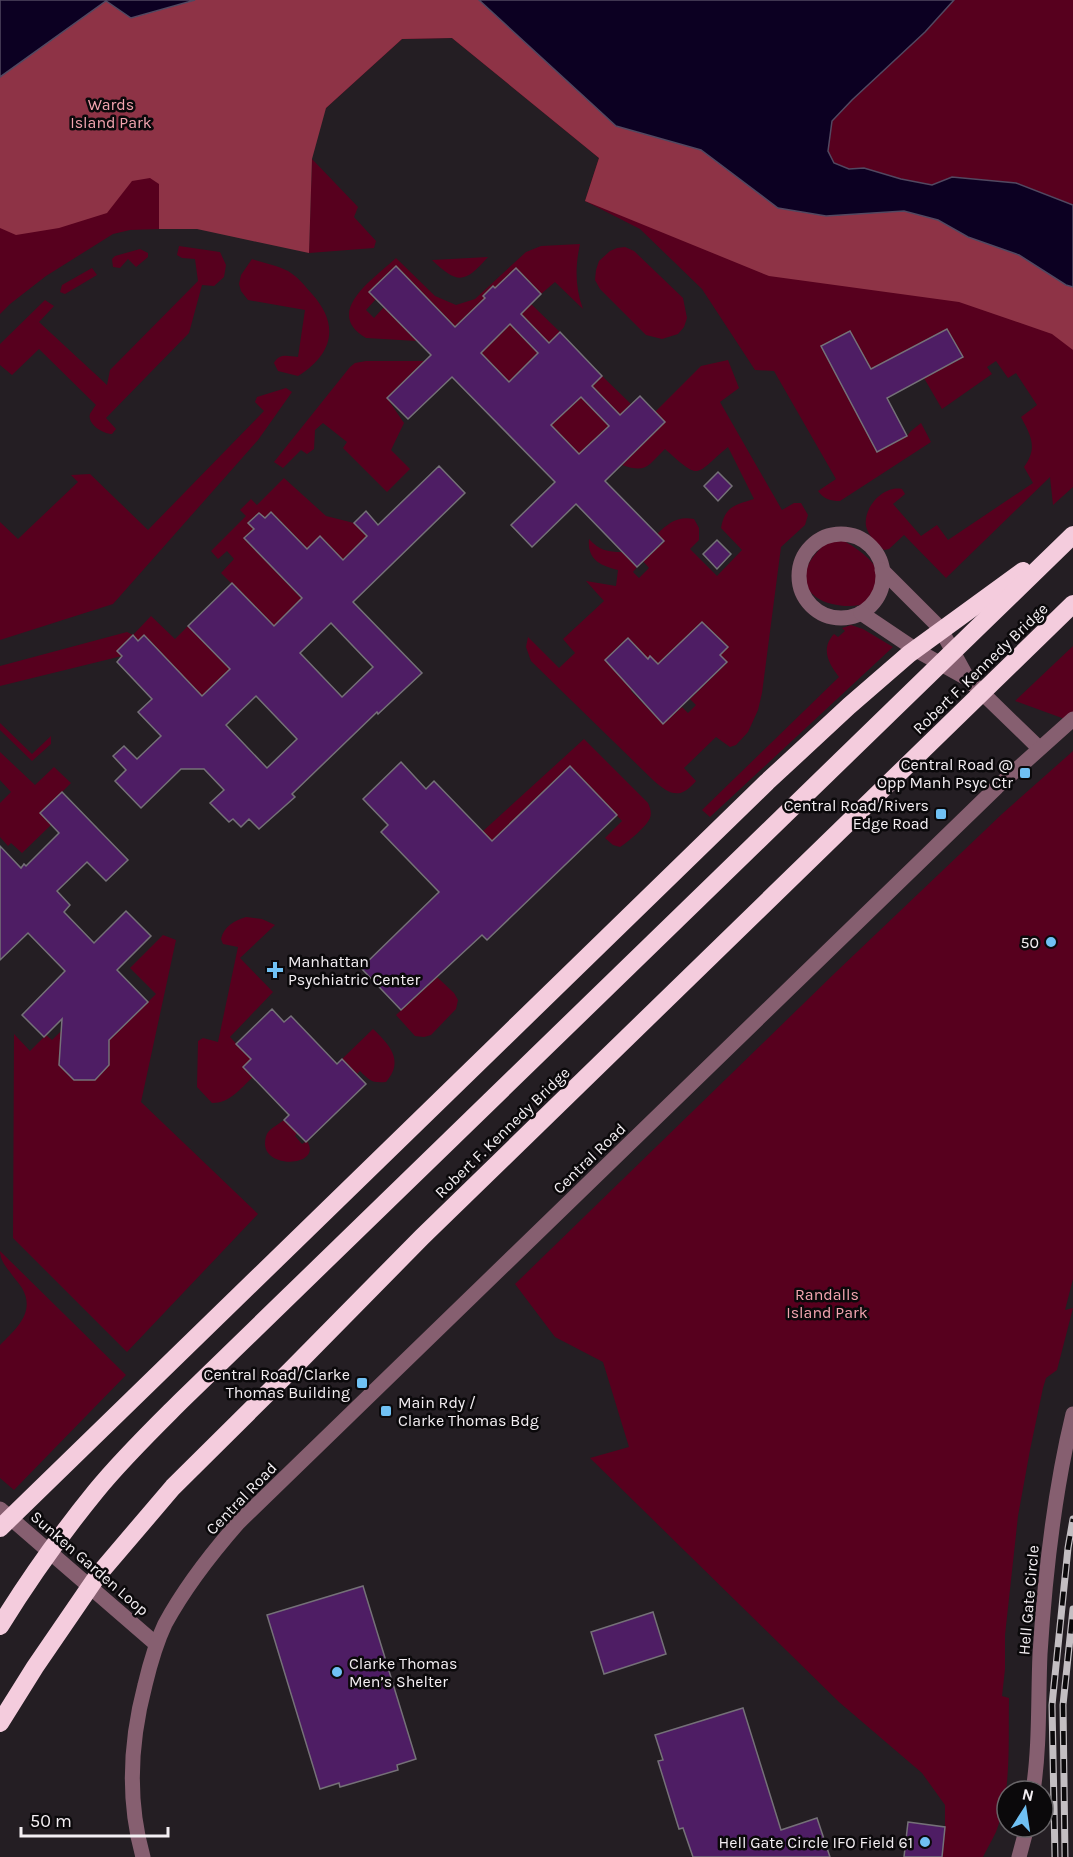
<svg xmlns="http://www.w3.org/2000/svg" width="1073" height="1857" font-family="Karla,sans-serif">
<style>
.green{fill:#57001e;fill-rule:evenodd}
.forest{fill:#8e3346}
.water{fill:#0c0022;stroke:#524861;stroke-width:1.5}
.building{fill:#4e1d64;stroke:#757178;stroke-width:1.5;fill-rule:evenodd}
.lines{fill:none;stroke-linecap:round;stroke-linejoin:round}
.minor{stroke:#865f70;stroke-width:15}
.tertiary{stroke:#865f70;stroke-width:15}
.rail-casing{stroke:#c3bec2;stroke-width:7}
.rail{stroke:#0b090b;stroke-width:4.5;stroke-dasharray:14;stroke-linecap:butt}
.motorway-bridge{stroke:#f4ccdd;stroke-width:18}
.poi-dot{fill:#70c1f4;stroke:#0b090b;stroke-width:2}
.labels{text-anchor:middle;stroke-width:5;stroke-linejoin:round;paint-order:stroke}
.park-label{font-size:16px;fill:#f3a5b0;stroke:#0b090b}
.street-label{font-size:16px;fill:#f4eff3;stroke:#0b090b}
.poi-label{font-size:16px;fill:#f4eff3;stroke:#0b090b;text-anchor:end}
</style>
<rect width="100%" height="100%" fill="#241e23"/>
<g class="green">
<path d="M195 0H479L616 126 1073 287V487L1053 505 1050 477 946 578 904 535 889 549 884 550C877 543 868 536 866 526 863 508 883 485 902 489L905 494 893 504 921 536 937 525 948 540 1033 483 1024 467C1038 448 1031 436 1021 417L1037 405 1016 373 1008 378 996 361 987 367 992 374 942 409 924 378 962 358 947 329 871 369 850 331 821 346 877 452 907 436 911 431 921 423 931 442 840 501C830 501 824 499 818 491L836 479 774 371 755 370 702 289 640 229 585 201 599 158 452 38 402 39 326 108 159 194V229L130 230 113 234 46 276 10 304 0 314V77L131 18Z"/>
<path d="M954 0H1073V205L1016 183 952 177 932 185 901 179 864 168 849 169 834 163 828 151 832 121 852 100 925 32Z"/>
<path d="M312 159 358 207 354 217 376 241 374 248 309 253Z"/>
<path d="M580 244C575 267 575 287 583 309L555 282 541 294 516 268 455 327 396 266 370 291 376 299 366 310 374 318 384 307 417 341 366 338C322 312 375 278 396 258L435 296 456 305 475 299 526 252 541 246Z"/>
<path d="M179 246 220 252 226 265 224 277 214 286 202 285 189 333 106 418 116 429 112 434C103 434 87 424 90 414 91 412 95 406 96 405L39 349 12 375 0 365V344L45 300 54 306 39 322 107 385 110 370 198 281 195 259 182 258 177 255Z"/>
<path d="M625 247 634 251 683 298 687 318 684 327 678 334 662 339 646 335 600 289 595 280 596 270 599 261 610 251 617 248Z"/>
<path d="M140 249 148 253V257L136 267 128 259 120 268 113 267 112 259 115 256Z"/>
<path d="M488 257C465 283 458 285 432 260Z"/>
<path d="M252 259C264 263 277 265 288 271 298 277 305 286 312 294 340 325 333 354 298 376L278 371 274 363C279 353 288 356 298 357L305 310 248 300 241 291 239 284 241 275Z"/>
<path d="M92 268 97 275 65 294 60 292 62 285Z"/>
<path d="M531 304 560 332 527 364 515 389 481 353Z"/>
<path d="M728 360 739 388 720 402 782 510 794 503H801L808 515 805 525 781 547 762 693 758 710 748 732 736 745 730 747 716 737 684 768 696 781C680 800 670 795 653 780L531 661 526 647 528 637 559 668 575 653 563 639 604 601 586 581 616 586 618 570C601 566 587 560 589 539 599 550 607 552 622 552L637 567 633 572 639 578 649 568 643 561 664 542 657 534C669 523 677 516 694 519L699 528V540L690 549 717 576 742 550 721 528C725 506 735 505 754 499L728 447C694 475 702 482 665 449 648 465 647 474 622 465L665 422 655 412 701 366ZM702 622 727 647 720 655 727 663 690 699 696 705 688 713 682 707 663 724 631 691 633 689 605 660 627 638 648 659 651 657 658 664Z"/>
<path d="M366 361H424L387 398 404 423 391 450 410 469 387 492 343 448 347 442 323 423 315 430 314 449 307 454 301 450 283 468 274 462 350 367 355 363Z"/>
<path d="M602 376 631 404 620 415 611 406 600 417 609 426 579 454 551 425Z"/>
<path d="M286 388 292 392 258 440 113 604 0 640V522L18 539 78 482 71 475 90 474 148 530 264 411 255 402 257 397Z"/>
<path d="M284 478 326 516 354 523 359 528 375 529 329 572 333 549 320 536 307 549 259 513 248 523 254 529 244 538 302 599 268 632 264 616 221 573 234 559 227 551 218 559 211 551 246 516 240 510 251 499 257 505Z"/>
<path d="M844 541C855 547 879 563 878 576 878 580 876 586 875 590 873 597 867 602 860 605 850 607 841 606 832 604 807 598 797 579 813 557 817 552 821 547 826 544 832 541 838 541 844 541Z"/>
<path d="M151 616 175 639 188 626 236 663 202 696 144 636 138 641 133 636 117 651 122 656 0 686V666L127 632 133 635Z"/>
<path d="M851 625 863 629 893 647 710 817 702 810 839 677C829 664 820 649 834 634L838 637 845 631 842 628Z"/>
<path d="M1073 646V722L1015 701Z"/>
<path d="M0 723 32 754 51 736V744L32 761 0 730Z"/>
<path d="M584 739 648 803C650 808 652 812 650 818 647 826 628 842 620 847L613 845 605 838 622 821 570 766 492 841 482 832Z"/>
<path d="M1073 751V1279L1065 1310 1073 1308 1057 1370 1046 1378 1043 1388 1030 1450 1018 1516 1005 1635V1669L1002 1696 1009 1698C1008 1742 1012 1791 996 1832 992 1840 987 1849 983 1857H942L945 1827V1805L922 1773 839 1702 590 1458 629 1447 603 1362 555 1337 515 1284 836 972 1002 814Z"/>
<path d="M0 752 35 785 54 767 71 783 62 792 51 825 22 853 11 843 8 846 0 837V803L11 792 0 780Z"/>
<path d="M246 917 262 919 275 925 240 958 273 992 230 1037 251 1059 243 1067 253 1077C240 1089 230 1103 212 1103L197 1087 198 1041 203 1038 218 1042 238 947 223 944 221 939C224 926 234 921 246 917Z"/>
<path d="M163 935 176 940 141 1102 258 1214 127 1352 13 1238 14 1034 30 1051 46 1035 52 1040 86 1007 119 1031 156 994 130 968Z"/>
<path d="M437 977 454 993 458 1000 456 1009 431 1035 424 1037 415 1036 396 1015Z"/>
<path d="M373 1029C389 1044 405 1061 386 1082 372 1083 370 1081 360 1071L357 1074 342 1059Z"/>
<path d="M284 1120 297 1133 295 1136 302 1144 307 1141C323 1166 266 1170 265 1144 265 1139 266 1134 269 1131 273 1127 280 1123 284 1120Z"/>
<path d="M0 1251 126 1375 14 1490 0 1478V1345C16 1329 36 1312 22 1288 18 1282 14 1278 10 1272 5 1266 0 1259 0 1251Z"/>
</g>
<path class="forest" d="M195 0H479L616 126 701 150 778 208 826 216 904 211 938 220 969 237 1019 255 1066 285 1073 287V350L1052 334 959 302 769 276 585 201 599 158 452 38 402 39 326 108 312 159 309 253 197 229H159V184L150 178 132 181 107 213 59 228 16 235 0 228V77L106 1 131 18Z"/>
<g class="water">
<path d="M0 0H195L131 18 106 1 0 77Z"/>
<path d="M479 0H954L925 32 852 100 832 121 828 151 834 163 849 169 864 168 901 179 932 185 952 177 1016 183 1073 205V287L1066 285 1019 255 968 237 938 220 904 211 826 216 778 208 701 150 616 126Z"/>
</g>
<g class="building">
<path d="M396 266 455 327 485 298 483 296 493 286 495 288 516 268 541 294 521 314 549 343 560 332 602 376 592 386 620 415 640 396 665 422 605 481 664 541 637 567 576 504 532 547 511 525 555 482 452 377 408 419 387 398 431 355 369 292ZM510 324 538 353 509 382 481 353ZM581 397 609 426 579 454 551 425Z"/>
<path d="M947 329 963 357 887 398 907 436 877 452 821 346 850 331 871 369Z"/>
<path d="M439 466 465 493 353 602 422 673 378 714 377 712 292 794 295 797 259 829 249 819 241 827 233 819 229 822 210 803 224 790 204 769H181L141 808 115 781 126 770 113 756 124 746 137 759 161 736 138 712 152 699 117 662 122 656 117 651 133 635 138 641 144 635 202 696 230 669 188 626 232 583 274 626 302 598 244 538 254 529 248 523 259 513 265 518 271 512 307 549 320 536 343 560 367 536 354 523 366 511 378 525ZM331 623 373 667 342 697 300 653ZM256 696 297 739 267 768 226 725Z"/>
<path d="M718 472 732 486 718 501 704 486Z"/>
<path d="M717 540 731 554 717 569 703 554Z"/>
<path d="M702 622 728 647 720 655 727 662 663 724 605 660 628 638 648 659 650 656 658 664Z"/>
<path d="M401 762 426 789 434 781 492 841 570 766 617 815 487 940 482 935 401 1010 361 968 439 892 381 832 388 825 363 799Z"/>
<path d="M62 792 128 860 106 881 87 862 57 891 70 905 64 912 94 943 126 911 151 936 117 970 148 1002 109 1040V1065L95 1080H74L59 1065 62 1019 44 1037 22 1015 65 971 28 933 0 960V846L21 868 24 864 26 866 59 833 40 813Z"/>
<path d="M272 1009 284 1022 291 1016 337 1064 342 1059 366 1084 306 1142 284 1120 289 1115 243 1067 251 1059 236 1044Z"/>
<path d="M363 1586 416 1759 397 1765 398 1770 340 1787 339 1783 320 1789 267 1615Z"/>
<path d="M653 1612 666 1654 604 1674 591 1632Z"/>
<path d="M743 1708 781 1830 817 1818 830 1857H693L683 1828 679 1829 658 1761 663 1760 655 1735Z"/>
<path d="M908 1822 945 1827 942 1857H904Z"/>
</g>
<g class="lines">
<g class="minor">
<circle cx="841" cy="576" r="42"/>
<path d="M882 570 940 628 968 679"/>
<path d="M861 613 916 650 968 679 1039 748"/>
<path d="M0 1509 156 1644"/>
</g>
<g class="tertiary">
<path d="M1033 1791C1040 1746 1038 1700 1040 1654 1045 1574 1054 1492 1073 1414"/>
<path d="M143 1857C127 1800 130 1742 145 1685 150 1664 156 1643 165 1624 185 1587 210 1555 238 1523L997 787 1073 719"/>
<path d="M1019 1857 1027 1827"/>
</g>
<defs>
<g id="rail">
<path d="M1055 1857 1052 1705 1068 1548 1073 1519"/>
<path d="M1065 1857 1063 1705 1073 1609"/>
</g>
</defs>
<use href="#rail" class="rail-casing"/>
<use href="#rail" class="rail"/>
<g class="motorway-bridge">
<path d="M0 1528 767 782 849 706 909 654 1023 571"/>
<path d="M0 1626C29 1579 61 1534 96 1491 122 1459 152 1430 181 1401L1073 535"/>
<path d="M0 1723 35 1667 98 1575 173 1487 291 1370 422 1237 1073 604"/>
</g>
</g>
<g class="poi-dot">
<rect x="1019" y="767" width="12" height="12" rx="3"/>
<rect x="935" y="808" width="12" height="12" rx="3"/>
<circle cx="1051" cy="942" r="6"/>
<path d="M272 961h6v6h6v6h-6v6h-6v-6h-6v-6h6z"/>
<rect x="356" y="1377" width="12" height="12" rx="3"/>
<rect x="380" y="1405" width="12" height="12" rx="3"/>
<circle cx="337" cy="1672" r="6"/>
<circle cx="925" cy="1842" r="6"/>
</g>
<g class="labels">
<g class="park-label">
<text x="111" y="110">Wards<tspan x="111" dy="18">Island Park</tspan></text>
<text x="827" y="1300">Randalls<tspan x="827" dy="18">Island Park</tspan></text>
</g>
<g class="street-label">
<text transform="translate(980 668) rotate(-44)" y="6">Robert F. Kennedy Bridge</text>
<text transform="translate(502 1132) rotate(-44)" y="6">Robert F. Kennedy Bridge</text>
<text transform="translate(589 1158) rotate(-44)" y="6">Central Road</text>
<text transform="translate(241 1498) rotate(-46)" y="6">Central Road</text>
<text transform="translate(90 1563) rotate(41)" y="6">Sunken Garden Loop</text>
<text transform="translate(1028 1600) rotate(-85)" y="6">Hell Gate Circle</text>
</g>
<g class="poi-label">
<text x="1013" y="770">Central Road @<tspan x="1013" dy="18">Opp Manh Psyc Ctr</tspan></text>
<text x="929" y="811">Central Road/Rivers<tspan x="929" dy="18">Edge Road</tspan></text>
<text x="1039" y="948">50</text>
<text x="288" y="967" text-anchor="start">Manhattan<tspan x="288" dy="18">Psychiatric Center</tspan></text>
<text x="350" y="1380">Central Road/Clarke<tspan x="350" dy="18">Thomas Building</tspan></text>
<text x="398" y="1408" text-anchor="start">Main Rdy /<tspan x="398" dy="18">Clarke Thomas Bdg</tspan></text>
<text x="349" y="1669" text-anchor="start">Clarke Thomas<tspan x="349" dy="18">Men’s Shelter</tspan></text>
<text x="913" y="1848">Hell Gate Circle IFO Field 61</text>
</g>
</g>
<g transform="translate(1025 1809) rotate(12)"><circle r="28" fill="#0b090b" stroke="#686568" stroke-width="1.5"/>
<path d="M0-4.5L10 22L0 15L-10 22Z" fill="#70c1f4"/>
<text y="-9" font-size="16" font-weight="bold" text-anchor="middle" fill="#f4eff3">N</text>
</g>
<path d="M21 1827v9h147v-9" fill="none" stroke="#f4eff3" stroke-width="3"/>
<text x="30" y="1827" font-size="18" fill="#f4eff3" stroke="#0b090b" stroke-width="4.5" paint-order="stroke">50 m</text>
</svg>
